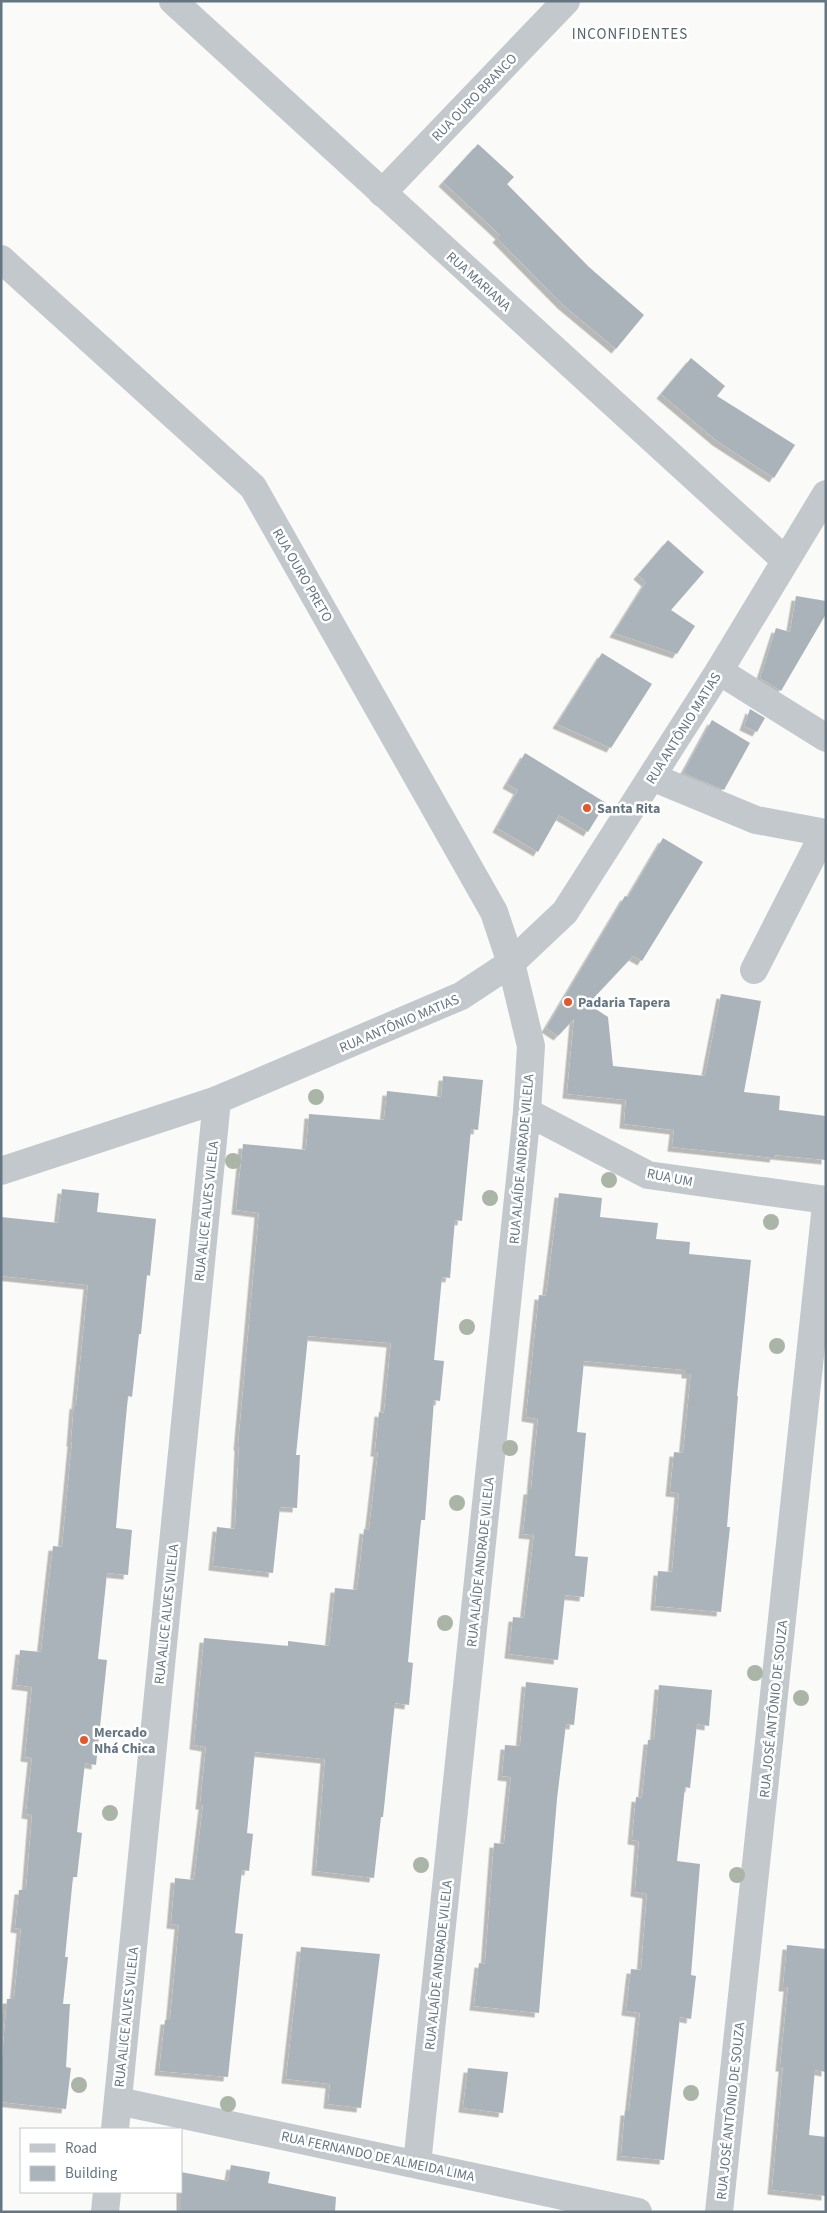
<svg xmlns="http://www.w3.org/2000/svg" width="827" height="2213" font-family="'Source Sans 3',sans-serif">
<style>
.building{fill:#aab3b9;filter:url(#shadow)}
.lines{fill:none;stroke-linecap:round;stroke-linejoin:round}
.minor{stroke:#c3c8cc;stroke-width:28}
.tree{fill:#aab4a7}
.poi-dot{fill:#e4572e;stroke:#fff;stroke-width:2}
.labels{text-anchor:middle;stroke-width:5;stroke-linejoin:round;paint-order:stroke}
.street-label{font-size:14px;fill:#657683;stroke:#fff}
.poi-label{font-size:14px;font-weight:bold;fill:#657683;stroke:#fff;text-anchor:start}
.neighbourhood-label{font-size:15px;letter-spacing:1px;fill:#57646e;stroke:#fff}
</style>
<defs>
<filter id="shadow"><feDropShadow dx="-4.5" dy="4.5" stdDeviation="0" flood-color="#0004"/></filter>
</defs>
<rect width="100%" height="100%" fill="#fafaf8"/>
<g class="building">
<path d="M478 144 514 177 507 184 589 267 644 315 616 349 562 304 497 238 500 235 443 182Z"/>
<path d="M691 358 725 386 717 396 795 445 774 478 717 441 661 394Z"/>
<path d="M668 540 704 572 671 610 695 626 677 654 614 633 646 582 638 575Z"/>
<path d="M796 596 826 601V614L781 691 760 678 776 628 790 632Z"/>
<path d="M602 653 652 684 611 748 557 724Z"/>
<path d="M750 709 765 718 757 732 744 726Z"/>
<path d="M712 720 750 743 724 790 683 773Z"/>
<path d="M525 753 606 803 588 832 559 815 538 852 497 828 518 790 507 784Z"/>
<path d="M663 838 703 862 642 961 633 956 588 1004 608 1017 613 1066 705 1076 721 994 761 1001 744 1092 780 1096 779 1110 826 1116V1160L775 1155 774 1158 672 1147 674 1130 624 1124 626 1100 567 1094 574 1019 558 1036 546 1028 625 896 628 897Z"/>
<path d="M443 1076 483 1080 478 1130 471 1129 462 1221 455 1220 450 1278 442 1277 434 1360 444 1361 440 1401 434 1400 425 1520H421L408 1662 413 1663 409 1705 395 1703 383 1817H381L374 1878 316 1871 325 1759 255 1752 247 1833 253 1834 249 1871 242 1870 235 1933 243 1934 228 2077 159 2071 165 2020H170L179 1925 171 1924 175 1878 194 1880 203 1805H200L206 1747 194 1745 204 1638 288 1646V1641L329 1646 335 1588 357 1590 364 1529 369 1530 378 1452H375L379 1412 384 1413 391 1343 308 1336 296 1455H300L297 1508 280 1507 273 1573 213 1566 217 1527 235 1529 239 1446H238L259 1213 236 1210 243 1144 306 1150 309 1114 384 1120 387 1091 441 1097Z"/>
<path d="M62 1189 99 1193 97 1212 156 1219 150 1276 147 1275 141 1334H139L132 1397 128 1396 120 1481 116 1528 132 1530 128 1575 107 1573 98 1659 107 1660 96 1765 85 1763 77 1832 82 1833 77 1877H73L65 1957H68L63 2004H70L66 2067 71 2068 66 2109 1 2102V2071L7 1999H14L21 1929 15 1928 19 1890H26L32 1815 26 1814 32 1758 25 1757 32 1687 16 1685 20 1650 41 1652 53 1546 62 1547 72 1442H71L74 1404 76 1405 88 1285 1 1276V1217L58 1223Z"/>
<path d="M559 1193 602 1198 600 1217 658 1223 656 1239 690 1242 689 1254 751 1260 737 1396H738L727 1527H730L721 1612 655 1606 658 1571 672 1572 679 1493 670 1492 674 1452 683 1453 691 1374H686V1370L584 1361 577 1432 586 1433 575 1556 588 1557 584 1597 565 1595 558 1660 509 1654 513 1617 524 1618 534 1535 523 1534 528 1490H531L538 1419 526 1417 539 1295 546 1296Z"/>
<path d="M526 1682 578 1688 574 1725 566 1724 557 1799 539 2013 474 2006 479 1963 485 1964 494 1843 504 1844 511 1777 502 1776 505 1745 520 1746Z"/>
<path d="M659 1685 712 1690 709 1726 697 1724 690 1788 685 1787 677 1861 700 1864 691 1975 696 1976 691 2019 680 2017 664 2160 621 2156 625 2111H629L640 2013 626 2011 631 1969 641 1970 647 1894 635 1892 639 1841 632 1840 636 1797 642 1798 648 1740H654Z"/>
<path d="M787 1945 826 1949V2072L815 2070 809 2135 826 2137V2196L772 2190 783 2067H780L788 1987H783Z"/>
<path d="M301 1947 380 1954 361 2108 328 2104 330 2084 286 2079Z"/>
<path d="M468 2068 508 2072 503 2113 463 2108Z"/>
<path d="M231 2165 270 2172 268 2183 336 2197 335 2212H181V2172L228 2181Z"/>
</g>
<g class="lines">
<g class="minor">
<path d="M173 1 785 560"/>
<path d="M382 193 566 1"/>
<path d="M1 259 253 487 494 912 511 963 531 1046 527 1112 417 2164"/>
<path d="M719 671 826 738"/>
<path d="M652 777 756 820 826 833"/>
<path d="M754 970 824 833"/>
<path d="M527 1112 648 1175 826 1200"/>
<path d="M1 1171 217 1100 461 996 511 963 565 912 719 671 826 494"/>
<path d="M118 2101 638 2212"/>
<path d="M115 2129 217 1100"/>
<path d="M105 2212 107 2192"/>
<path d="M719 2212 826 1205"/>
</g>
</g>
<g class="tree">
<circle cx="316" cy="1097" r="8"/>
<circle cx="233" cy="1161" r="8"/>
<circle cx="609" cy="1180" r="8"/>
<circle cx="490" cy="1198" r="8"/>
<circle cx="771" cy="1222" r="8"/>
<circle cx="467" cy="1327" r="8"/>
<circle cx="777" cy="1346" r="8"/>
<circle cx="510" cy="1448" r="8"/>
<circle cx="457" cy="1503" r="8"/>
<circle cx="445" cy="1623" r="8"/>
<circle cx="755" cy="1673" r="8"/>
<circle cx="801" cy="1698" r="8"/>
<circle cx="110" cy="1813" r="8"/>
<circle cx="421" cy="1865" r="8"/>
<circle cx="737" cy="1875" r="8"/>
<circle cx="79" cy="2085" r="8"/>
<circle cx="691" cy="2093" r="8"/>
<circle cx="228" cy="2104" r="8"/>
</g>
<g class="poi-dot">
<circle cx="587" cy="808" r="5"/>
<circle cx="568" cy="1002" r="5"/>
<circle cx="84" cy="1740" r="5"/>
</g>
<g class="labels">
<g class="street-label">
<text transform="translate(474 97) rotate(-46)" y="5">RUA OURO BRANCO</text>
<text transform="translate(479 281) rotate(42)" y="5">RUA MARIANA</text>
<text transform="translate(303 575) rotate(60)" y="5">RUA OURO PRETO</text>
<text transform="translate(683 728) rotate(-58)" y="5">RUA ANTÔNIO MATIAS</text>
<text transform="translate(399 1023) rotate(-23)" y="5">RUA ANTÔNIO MATIAS</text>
<text transform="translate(521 1159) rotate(-85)" y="5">RUA ALAÍDE ANDRADE VILELA</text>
<text transform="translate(670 1177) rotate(11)" y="5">RUA UM</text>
<text transform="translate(206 1211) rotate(-84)" y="5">RUA ALICE ALVES VILELA</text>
<text transform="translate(480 1562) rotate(-84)" y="5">RUA ALAÍDE ANDRADE VILELA</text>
<text transform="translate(166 1614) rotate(-84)" y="5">RUA ALICE ALVES VILELA</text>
<text transform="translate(773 1709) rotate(-84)" y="5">RUA JOSÉ ANTÔNIO DE SOUZA</text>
<text transform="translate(438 1965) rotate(-84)" y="5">RUA ALAÍDE ANDRADE VILELA</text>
<text transform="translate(126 2017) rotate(-84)" y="5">RUA ALICE ALVES VILELA</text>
<text transform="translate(730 2111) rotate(-84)" y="5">RUA JOSÉ ANTÔNIO DE SOUZA</text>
<text transform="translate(378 2156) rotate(12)" y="5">RUA FERNANDO DE ALMEIDA LIMA</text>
</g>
<g class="poi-label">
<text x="597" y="813">Santa Rita</text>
<text x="578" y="1007">Padaria Tapera</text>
<text x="94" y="1737">Mercado<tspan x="94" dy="16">Nhá Chica</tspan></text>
</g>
<g class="neighbourhood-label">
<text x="630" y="39">INCONFIDENTES</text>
</g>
</g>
<rect width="827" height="2213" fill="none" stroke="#657683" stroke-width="5"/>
<rect x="20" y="2128" width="162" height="65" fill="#ffffff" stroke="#c1c8cd"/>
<rect x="30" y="2144" width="25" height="8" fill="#c3c8cc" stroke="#c1c8cd"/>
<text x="65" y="2153" font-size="15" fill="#657683">Road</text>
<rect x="30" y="2166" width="25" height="15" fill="#aab3b9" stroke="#c1c8cd"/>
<text x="65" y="2178" font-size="15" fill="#657683">Building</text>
</svg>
